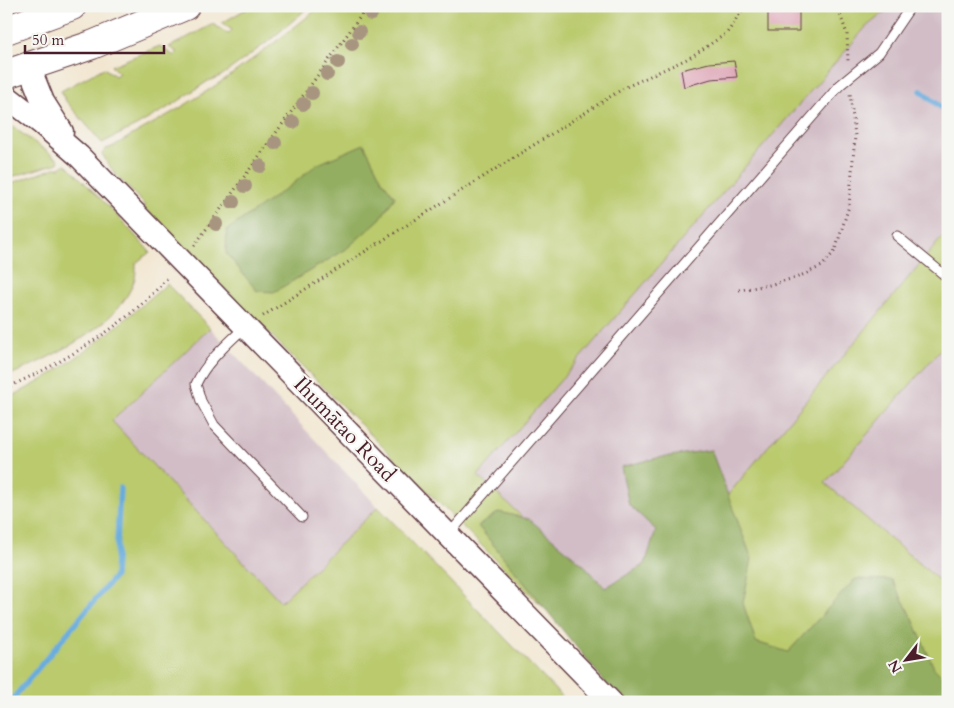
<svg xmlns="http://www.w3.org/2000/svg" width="954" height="708" font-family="Cardo,serif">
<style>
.industrial{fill:#d2bdc6}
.green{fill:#baca6d;stroke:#82744c}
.forest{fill:#93ae60;stroke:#6e6646}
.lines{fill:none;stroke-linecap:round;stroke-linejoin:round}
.stream{stroke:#67acdd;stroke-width:5.5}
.building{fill:#dc9db1}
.service-casing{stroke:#633d44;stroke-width:11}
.tertiary-casing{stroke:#633d44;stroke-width:25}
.primary-casing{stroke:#633d44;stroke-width:30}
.path{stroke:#633d44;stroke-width:3;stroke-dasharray:1 4;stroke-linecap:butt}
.service{stroke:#fff;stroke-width:9}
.tertiary{stroke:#fff;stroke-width:22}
.primary{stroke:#fff;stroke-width:28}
.tree{fill:#a89580}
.labels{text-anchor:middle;stroke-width:4.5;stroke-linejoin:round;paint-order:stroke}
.street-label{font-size:21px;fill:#4a1f2b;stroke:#f6f6f2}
</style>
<rect width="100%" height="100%" fill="#f6f6f2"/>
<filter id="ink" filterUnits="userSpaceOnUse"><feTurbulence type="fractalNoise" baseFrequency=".02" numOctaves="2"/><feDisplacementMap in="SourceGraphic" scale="10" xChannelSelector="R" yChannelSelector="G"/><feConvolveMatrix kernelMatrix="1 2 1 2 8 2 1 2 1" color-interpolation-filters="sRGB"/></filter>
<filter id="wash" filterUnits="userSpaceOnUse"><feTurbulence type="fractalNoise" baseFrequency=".0096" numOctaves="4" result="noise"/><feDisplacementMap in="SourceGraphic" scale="20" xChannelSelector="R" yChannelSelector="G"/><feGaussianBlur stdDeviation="1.12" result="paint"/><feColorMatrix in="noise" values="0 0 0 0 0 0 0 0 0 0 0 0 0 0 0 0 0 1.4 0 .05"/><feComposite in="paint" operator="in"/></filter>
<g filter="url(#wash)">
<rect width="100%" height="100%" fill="#f2e6d0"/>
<g class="industrial">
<path d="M892 6H948V230L628 615 477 476 866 27Z"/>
<path d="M210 328 378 507 281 602 112 421Z"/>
<path d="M948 341V588L824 484Z"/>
</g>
<g class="green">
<path d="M251 6H273L277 8 278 6H310L269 41 221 76 208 81 174 104 136 126 102 143 65 100 61 91 104 68 115 76 119 73 111 66 160 46 174 56 177 52 169 47 213 24 228 34 232 30 222 23Z"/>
<path d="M321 6H892L866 27 478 476 628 615 948 230V341L825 483 948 588V702H638L142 206H146L115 174 102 154 106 149 112 147C141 129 172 114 201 95 243 68 282 37 321 6Z"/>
<path d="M6 122 59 160 58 163 11 177 6 174Z"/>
<path d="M66 164 114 212 150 252 136 263C136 268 136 274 135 278 121 327 48 358 6 377V185L55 168H60Z"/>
<path d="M167 284 210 328 112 421 281 602 378 507 567 702H6V399C68 370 116 327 167 284Z"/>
</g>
<g class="forest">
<path d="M364 144 382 180 395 197 380 219 345 250 274 292 257 291 226 253 227 230 294 183 316 165Z"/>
<path d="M711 450 752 559 743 603 756 642 788 652 855 579 892 580 913 619 934 668 948 682V702H624L604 681 478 526 499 512 529 519 586 567 605 588 645 564 656 530 629 505 621 467 657 458Z"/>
</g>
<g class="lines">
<g class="stream">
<path d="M921 91 948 113"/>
<path d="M10 702 115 576 120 488"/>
</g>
</g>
<g id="blocks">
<g class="building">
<rect x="768" y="6" width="31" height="25"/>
<path d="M734 61 737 77 711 79 684 87 681 70 709 63Z"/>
</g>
</g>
</g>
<g filter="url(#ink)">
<use href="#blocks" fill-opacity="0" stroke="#633d44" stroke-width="1"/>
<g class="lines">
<defs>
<g id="service">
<path d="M897 236 948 278"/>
<path d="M245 327C227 344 206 362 196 384L201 401 214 425 302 517"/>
<path d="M449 534 840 85 879 53 911 6"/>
</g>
<g id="tertiary">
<path d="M29 67 43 102 62 132"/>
<path d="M6 96 41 123 79 156 611 702"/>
</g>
<g id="primary">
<path d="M6 30 72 6"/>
<path d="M6 74 92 45 185 6"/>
</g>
</defs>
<use href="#service" class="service-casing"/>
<use href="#tertiary" class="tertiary-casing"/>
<use href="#primary" class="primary-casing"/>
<g class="path">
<path d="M837 6 847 34 848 61"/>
<path d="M194 246 368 6"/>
<path d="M739 290 769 285 798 277 822 266 835 251 849 206 855 136 850 93"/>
<path d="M263 316 624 88 689 58 727 33 745 6"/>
<path d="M6 388C66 361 126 326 169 276"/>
</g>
<use href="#service" class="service"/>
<use href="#tertiary" class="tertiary"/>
<use href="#primary" class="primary"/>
</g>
<g class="tree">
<circle cx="371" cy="14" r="7"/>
<circle cx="359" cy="32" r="7"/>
<circle cx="352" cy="44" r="7"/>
<circle cx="338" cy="62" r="7"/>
<circle cx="327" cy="74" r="7"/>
<circle cx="312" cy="93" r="7"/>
<circle cx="303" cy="104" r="7"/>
<circle cx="293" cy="122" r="7"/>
<circle cx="275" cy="143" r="7"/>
<circle cx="260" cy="166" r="7"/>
<circle cx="245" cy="186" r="7"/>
<circle cx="233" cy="202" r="7"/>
<circle cx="216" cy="224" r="7"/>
</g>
</g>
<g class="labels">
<g class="street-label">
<text transform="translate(345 429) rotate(46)" y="7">Ihumātao Road</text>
</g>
</g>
<rect width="954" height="708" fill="none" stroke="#f6f6f2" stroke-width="25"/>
<g transform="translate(906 660) rotate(239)" stroke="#f6f6f2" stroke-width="4" paint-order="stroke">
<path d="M0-4L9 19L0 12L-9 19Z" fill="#4a1f2b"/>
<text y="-8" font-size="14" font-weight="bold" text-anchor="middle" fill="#4a1f2b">N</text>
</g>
<path d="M25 45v8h139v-8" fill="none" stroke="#4a1f2b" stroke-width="2.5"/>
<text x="32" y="45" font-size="15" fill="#4a1f2b" stroke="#f6f6f2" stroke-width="4" paint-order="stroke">50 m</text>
</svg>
